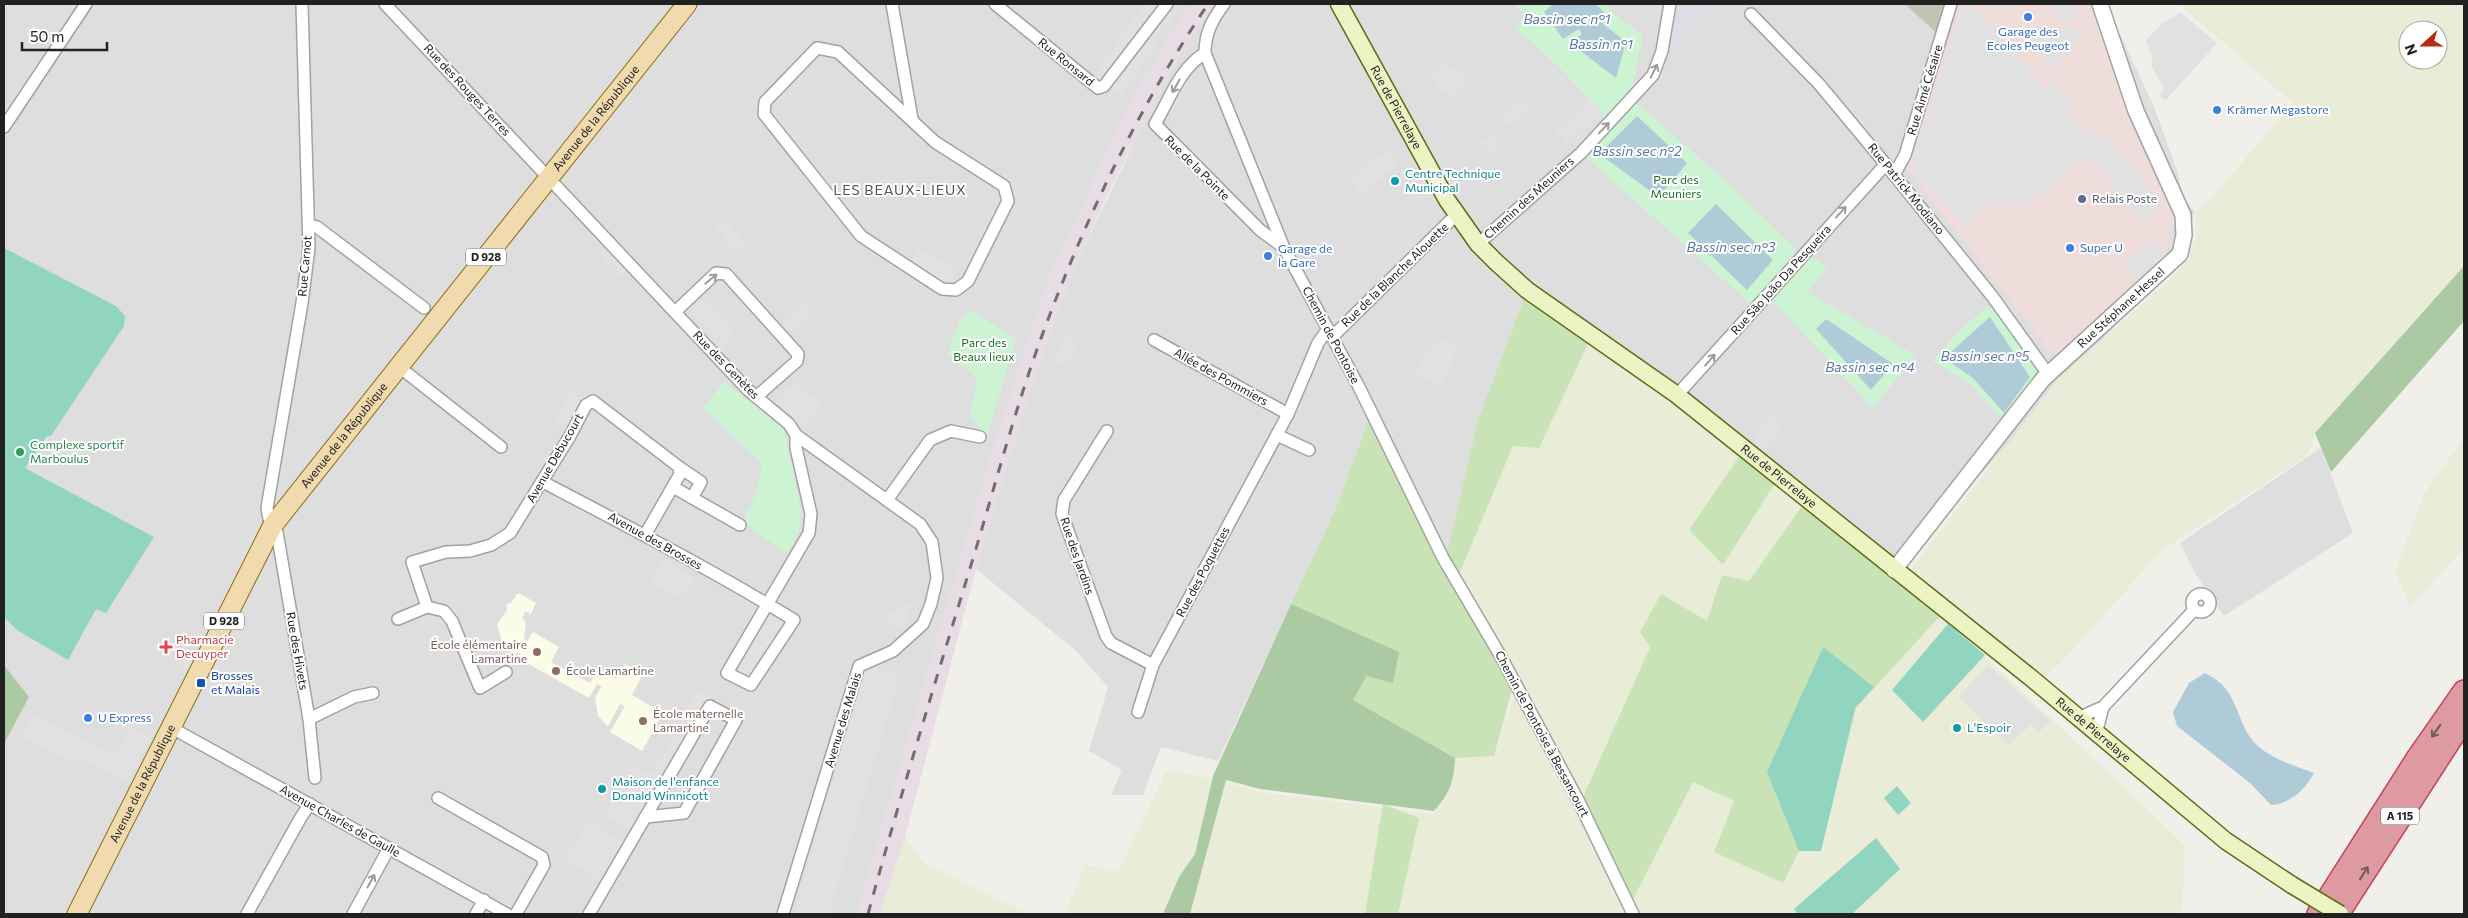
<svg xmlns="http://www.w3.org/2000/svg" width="2468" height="918" font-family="Commissioner,sans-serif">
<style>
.residential{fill:#dfdede}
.commercial{fill:#eedddb}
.industrial{fill:#e8dce5}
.education{fill:#fafce7}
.construction{fill:#c3c4b5}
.farmland{fill:#e9ecd7;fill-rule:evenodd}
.grass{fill:#c8e4b6}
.forest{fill:#abcaa3}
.park{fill:#ccf4d3}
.pitch{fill:#91d5c1}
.parking{fill:#e1e1e1}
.plaza{fill:#dedde6}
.water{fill:#afcbd8}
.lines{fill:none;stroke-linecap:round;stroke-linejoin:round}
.minor-casing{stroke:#a2a2a2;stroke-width:14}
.tertiary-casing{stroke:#a2a2a2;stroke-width:18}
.secondary-casing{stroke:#5b6d13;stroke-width:19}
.primary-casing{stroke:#8b6f13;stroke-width:21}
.motorway-casing{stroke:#c73e5f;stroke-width:24}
.minor{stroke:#fff;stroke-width:11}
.tertiary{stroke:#fff;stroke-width:15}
.secondary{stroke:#ecf3c5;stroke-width:16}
.primary{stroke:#f1daad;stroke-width:19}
.motorway{stroke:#dd9ba1;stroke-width:21}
.rail{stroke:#6f6f6f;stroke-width:3;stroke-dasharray:10 10;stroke-linecap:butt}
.secondary-bridge-casing{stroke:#5b6d13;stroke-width:19;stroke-linecap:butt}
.secondary-bridge{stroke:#ecf3c5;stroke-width:16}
.oneway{stroke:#9b9b9b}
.oneway2{stroke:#76585b}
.shop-dot{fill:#3f7fe0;stroke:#fff;stroke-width:2}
.culture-dot{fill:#0f9aa8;stroke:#fff;stroke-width:2}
.service-dot{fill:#5c6f8a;stroke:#fff;stroke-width:2}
.leisure-dot{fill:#2e9e5b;stroke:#fff;stroke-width:2}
.health-dot{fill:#e0444e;stroke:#fff;stroke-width:2}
.education-dot{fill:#8d6e63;stroke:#fff;stroke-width:2}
.transit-dot{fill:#1a4fb4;stroke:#fff;stroke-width:2}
.labels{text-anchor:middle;stroke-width:4;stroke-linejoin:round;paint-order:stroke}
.shield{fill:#fff;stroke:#646464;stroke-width:1}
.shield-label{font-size:11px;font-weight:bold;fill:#212121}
.shop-label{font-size:12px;fill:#366cbe;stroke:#fff;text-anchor:start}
.street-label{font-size:12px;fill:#212121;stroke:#fff}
.culture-label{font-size:12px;fill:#0d838f;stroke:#fff;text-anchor:start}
.park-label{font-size:12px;fill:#1a742a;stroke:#fff}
.service-label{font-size:12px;fill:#4e5e75;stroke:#fff;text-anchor:start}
.leisure-label{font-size:12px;fill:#27864d;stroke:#fff;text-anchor:start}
.health-label{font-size:12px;fill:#be3a42;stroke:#fff;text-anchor:start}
.education-label{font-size:12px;fill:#785e54;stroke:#fff;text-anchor:start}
.transit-label{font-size:12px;fill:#164399;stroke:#fff;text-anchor:start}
.water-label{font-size:14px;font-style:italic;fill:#5878a6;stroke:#fff}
.neighbourhood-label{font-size:14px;letter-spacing:1px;fill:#545454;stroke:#fff}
</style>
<rect width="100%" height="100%" fill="#f0efe9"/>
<g class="residential">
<path d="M4 4H1192L1158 55 1123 118 1049 279 994 447 857 914H4V744L29 697 4 665Z"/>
<path d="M1213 4H1332L1442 209 1485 265 1524 298 1478 421 1444 568 1371 413 1336 508 1218 761 1161 747 1143 795H1111L1122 770 1089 751 1108 687 1076 651 976 569 1027 399 1053 324 1080 255 1145 121 1178 59Z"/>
<path d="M1350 4H2106L2154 107 2177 170 2183 197 2195 212 2171 264 1894 570 1593 333 1497 253 1444 182Z"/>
<path d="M2321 448 2353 533 2224 616 2196 575 2180 543Z"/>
</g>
<path class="commercial" d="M1961 4H2090L2125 101 2176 221 2169 234 2168 255 2055 357 1907 169Z"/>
<path class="industrial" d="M1192 4H1213L1178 59 1110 189 1080 255 1053 324 1027 399 976 569 905 837 880 914H857L994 447 1049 279 1123 118 1158 55Z"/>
<path class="education" d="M518 593 536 603 530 616 529 612H525L522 618 526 623 524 639 527 641 533 632 559 647 551 662 590 683 598 669 616 679 625 664 643 674 632 695 663 713 642 751 610 732 625 706 620 704 608 726 598 716 595 698 602 686 597 684 589 698 518 658 520 654 517 652 515 654 505 649 507 641 502 642 497 625 507 610 506 604 511 603Z"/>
<path class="construction" d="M1905 4H1951L1941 37Z"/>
<g class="farmland">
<path d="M2179 4H2464V266L2315 433 2308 455 2161 551 2063 661 2048 674 2045 681 1911 569 2058 379 2175 275 2186 262 2196 237 2195 212 2212 198 2293 103ZM2408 30H2438V60H2408Z"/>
<path d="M1593 333 1743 451 1723 564 1779 477 1807 499 1749 581 1722 575 1707 622 1661 594 1650 646 1583 797 1580 795 1455 584 1513 445Z"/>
<path d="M2464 438V549L2410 606 2395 572 2424 494Z"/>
<path d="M1941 615 2185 845 2182 914H1190L1225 782 1259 792 1433 814 1446 797 1454 779 1455 758 1494 756 1514 696 1624 903 1634 897 1693 782 1734 801 1799 851H1822L1855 708Z"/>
<path d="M1167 770 1212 779 1195 854 1179 877 1163 914H1065L1085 864 1118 872Z"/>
<path d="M905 837 925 864 1030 914H880Z"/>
</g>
<g class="grass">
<path d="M1527 290 1593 333 1539 448 1513 446 1455 584 1515 689 1512 690 1494 756 1455 758 1353 700 1367 676 1291 604 1336 508 1371 413 1444 567 1478 420Z"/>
<path d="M1743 451 1779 477 1723 565 1689 530Z"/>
<path d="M1807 499 1941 615 1856 708 1821 851H1799L1783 883 1714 852 1734 801 1693 782 1634 897 1624 903 1574 802 1583 797 1650 647 1640 632 1661 594 1707 621 1722 575 1749 581Z"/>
<path d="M1383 804 1419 818 1398 914H1365Z"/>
</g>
<g class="forest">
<path d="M2464 266V321L2331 472 2315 433Z"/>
<path d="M1291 604 1399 652 1393 683 1367 676 1353 700 1455 758C1454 782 1450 793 1434 811L1260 789 1226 780 1190 914H1163L1179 877 1195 854 1213 776Z"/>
<path d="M4 665 29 697 4 744Z"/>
</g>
<g class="park">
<path d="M1515 4H1604L1622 20 1643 35 1632 88 1610 121 1632 99 1722 178 1797 250 1751 304 1578 150 1608 124C1581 87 1551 56 1515 28L1526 16Z"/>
<path d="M1807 254 1827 267 1808 292 1915 355 1873 408 1771 299Z"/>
<path d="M1988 307 1996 311 2038 372C2038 394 2014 406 1998 416L1971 384 1932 361 1964 326Z"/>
<path d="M969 310 1016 339 987 436 981 434 978 423 970 418 977 378 947 354 959 323Z"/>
<path d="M725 382 784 429 801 511 798 534 787 554 742 521 756 496 762 464 703 407Z"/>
</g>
<g class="pitch">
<path d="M4 248 116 306 125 316 124 326 51 436H47L25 468 154 537 106 613 96 609 68 660 17 630 4 617Z"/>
<path d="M1948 624 1985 655 1923 722 1892 690Z"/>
<path d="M1823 647 1874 687 1855 708 1821 851H1799L1767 772Z"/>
<path d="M1897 786 1911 803 1898 815 1884 798Z"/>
<path d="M1876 838 1900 869 1852 914H1798L1794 909Z"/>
</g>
<g class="parking">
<path d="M1144 4H1181L1122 97 1095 75Z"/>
<path d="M2048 4H2071L2079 12 2065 23Z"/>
<path d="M1974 7 2045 88 2053 82 2074 105 2067 111 2081 128 2099 135 2105 132 2163 206 2143 222 2089 156 2022 207 1993 202 1964 227 1910 166 1964 8Z"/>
<path d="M2180 12 2217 43 2165 101 2159 95 2164 88 2151 65 2153 59 2146 40 2162 24Z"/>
<path d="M2069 24 2082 37 2052 67 2029 43 2041 32 2049 41Z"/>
<path d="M1447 63 1452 69 1455 66 1469 81 1451 98 1446 92 1443 94 1430 78Z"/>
<path d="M1195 70 1167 120 1159 117 1185 71Z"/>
<path d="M1589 98 1602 113 1568 145 1555 131Z"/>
<path d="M1521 101 1529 109 1510 126 1502 118Z"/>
<path d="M775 111 798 138 789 145 768 118Z"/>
<path d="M1490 135 1500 146 1490 158 1479 144Z"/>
<path d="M1387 149 1400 164 1361 194 1351 180Z"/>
<path d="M723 216 746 242 735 252 713 223Z"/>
<path d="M2154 239 2168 255 2139 281 2125 264Z"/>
<path d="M611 243 632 266 619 278 599 255Z"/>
<path d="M919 248 956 271 947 290 907 266Z"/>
<path d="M705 299 736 335 721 348 691 313Z"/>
<path d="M802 302 812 314 792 332 782 321Z"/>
<path d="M1067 332 1080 341 1065 366 1052 360Z"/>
<path d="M1446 339 1458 346 1441 387 1416 374 1427 349Z"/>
<path d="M795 382 822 404 802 425 773 400Z"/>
<path d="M572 389 585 398 567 429 555 423Z"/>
<path d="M1772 416 1783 425 1764 453 1750 442Z"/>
<path d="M664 559 696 579 682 598 651 582Z"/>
<path d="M762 595 800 621 756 693 721 675Z"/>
<path d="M913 603 904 627 892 631 884 616Z"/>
<path d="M186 649 195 655 185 672 177 668Z"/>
<path d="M1988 665 2051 721 2038 733 2031 725 2008 745 1959 697Z"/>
<path d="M866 667 900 676 829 914H794Z"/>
<path d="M697 691 713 699 636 835 605 816 631 763 652 775Z"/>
<path d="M35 714 115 756 131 727 151 738 128 782 78 756 74 763 23 736Z"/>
<path d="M588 821 631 845 605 886 566 858Z"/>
</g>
<path class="plaza" d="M1658 4H1718L1671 53 1652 39Z"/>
<g class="water">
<path d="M1553 4H1596L1604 12 1595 17 1598 23 1601 22 1626 42 1616 78 1570 43 1582 34 1579 29 1563 39 1544 12Z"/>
<path d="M1637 116 1687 163 1659 197 1599 154Z"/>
<path d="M1716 204 1773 260 1747 290 1688 233Z"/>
<path d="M1990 317 2030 377 2004 413 1973 378 1944 358Z"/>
<path d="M1826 319 1893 364 1871 390 1816 329Z"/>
<path d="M2205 673C2242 690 2234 725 2258 746 2274 760 2295 766 2314 773 2305 790 2291 803 2271 805L2250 783 2177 726 2173 712 2189 683Z"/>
</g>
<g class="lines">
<defs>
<g id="minor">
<path d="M302 4 309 248 302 303 267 508 269 519 277 532 309 719 315 778"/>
<path d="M385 4 748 390 789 424 796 435 920 524 932 542 937 578 931 604 923 624 893 651 859 666 783 914"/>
<path d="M892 4 912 119"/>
<path d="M995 4 1098 88 1104 86 1167 4"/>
<path d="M1224 4C1212 20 1205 33 1205 53L1284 248 1358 385 1443 558 1500 655 1578 800 1633 914"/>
<path d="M1751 14 1819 84 1874 150 1992 296 2048 374"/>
<path d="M817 48 838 52 935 142 1004 186 1008 201 968 281 956 290 942 289 861 236 764 114 765 102Z"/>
<path d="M1205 53C1179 69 1170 99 1155 124L1260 230 1283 247"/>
<path d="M4 127 86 4"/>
<path d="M1894 175 1905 155 1951 4"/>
<path d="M309 225 317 227 424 308"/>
<path d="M1478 244 1581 153 1653 75 1662 51 1670 4"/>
<path d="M675 312 716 273 726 274 798 354 797 361 756 397"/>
<path d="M1332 337 1457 214"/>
<path d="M1154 340 1288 414"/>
<path d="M398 366 501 447"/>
<path d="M1677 395 1886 164"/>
<path d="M1107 431 1064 500 1062 514 1106 636 1111 643 1153 665"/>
<path d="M1277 435 1309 450"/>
<path d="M679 467 701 482 692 498"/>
<path d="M543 482C627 526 712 570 794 620L751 685 727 673 809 533 811 514 796 448V435"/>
<path d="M673 487 740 525"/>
<path d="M887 500 930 440 951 431 980 437"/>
<circle cx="2201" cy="603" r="9"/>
<path d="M427 607 444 611 452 621 480 688 506 672"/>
<path d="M398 619 427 607 412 562 446 552 470 551 491 545 510 533 570 436 586 405 593 401 679 467 680 474 645 535"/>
<path d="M1138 712 1153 665 1288 414 1318 343 1328 329"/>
<path d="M2078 718 2103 707 2194 610"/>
<path d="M309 719 354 697 373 693"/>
<path d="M172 728 507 914"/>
<path d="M2096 734 2103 707"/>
<path d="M438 798 542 857 544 865 516 914"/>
<path d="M247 914 301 817 310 804"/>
<path d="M353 914 389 848"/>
<path d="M476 914 484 900"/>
<path d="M589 914 710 706 736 720 684 813 646 817"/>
</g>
<g id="tertiary">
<path id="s1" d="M1894 570 2043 379 2180 254 2184 235 2183 215 2136 111 2100 4"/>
</g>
<g id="secondary">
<path id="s2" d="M1339 4 1447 200 1478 244 1496 262 1527 290 1677 395 2030 677 2226 841 2292 885"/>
</g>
<g id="primary">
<path id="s3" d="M77 914 273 525 687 4"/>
</g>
<g id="motorway">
<path d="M2318 914 2418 757 2464 691"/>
<path d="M2338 914 2464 719"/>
</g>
</defs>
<use href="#minor" class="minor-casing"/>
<use href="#tertiary" class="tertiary-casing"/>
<use href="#secondary" class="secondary-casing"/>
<use href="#primary" class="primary-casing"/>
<use href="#motorway" class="motorway-casing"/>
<use href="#minor" class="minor"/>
<use href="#tertiary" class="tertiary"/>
<use href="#secondary" class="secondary"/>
<use href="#primary" class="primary"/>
<use href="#motorway" class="motorway"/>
<path class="rail" d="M868 914C901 793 938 673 975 552 996 482 1015 410 1040 341 1083 223 1138 108 1208 4"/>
<defs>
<path id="secondary-bridge" d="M2292 885 2340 914"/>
</defs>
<use href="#secondary-bridge" class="secondary-bridge-casing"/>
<use href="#secondary-bridge" class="secondary-bridge"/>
</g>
<defs><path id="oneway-shaft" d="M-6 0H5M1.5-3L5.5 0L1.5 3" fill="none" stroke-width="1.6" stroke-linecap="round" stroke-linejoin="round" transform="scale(1.25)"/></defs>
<g class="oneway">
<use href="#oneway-shaft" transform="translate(1654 71) rotate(-64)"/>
<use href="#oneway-shaft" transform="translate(1176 86) rotate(119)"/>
<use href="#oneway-shaft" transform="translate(1604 128) rotate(-46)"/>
<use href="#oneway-shaft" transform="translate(1841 212) rotate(-48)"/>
<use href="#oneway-shaft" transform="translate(711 279) rotate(-40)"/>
<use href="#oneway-shaft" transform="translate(1710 360) rotate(-49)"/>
<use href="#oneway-shaft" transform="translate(371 881) rotate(-61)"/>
</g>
<g class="oneway2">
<use href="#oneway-shaft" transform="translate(2436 731) rotate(125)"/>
<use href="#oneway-shaft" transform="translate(2364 873) rotate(-58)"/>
</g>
<g class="shop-dot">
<circle cx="2028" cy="17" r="5"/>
<circle cx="2217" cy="110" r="5"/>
<circle cx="2070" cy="248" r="5"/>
<circle cx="1268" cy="256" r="5"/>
<circle cx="88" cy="718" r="5"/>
</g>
<g class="culture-dot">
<circle cx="1395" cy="181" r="5"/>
<circle cx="1957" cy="728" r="5"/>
<circle cx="602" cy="789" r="5"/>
</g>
<circle class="service-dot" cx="2082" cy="199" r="5"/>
<circle class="leisure-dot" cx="20" cy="452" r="5"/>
<path class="health-dot" d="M163.5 639.5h5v5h5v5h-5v5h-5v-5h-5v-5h5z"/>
<g class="education-dot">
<circle cx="537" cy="652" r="5"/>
<circle cx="556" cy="671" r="5"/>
<circle cx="643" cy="721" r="5"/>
</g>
<rect class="transit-dot" x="196" y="678" width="10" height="10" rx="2.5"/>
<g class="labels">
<g class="shield">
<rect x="466" y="248.5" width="40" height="17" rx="4"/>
<rect x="204" y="612.5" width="40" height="17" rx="4"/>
<rect x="2381" y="807.5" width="38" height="17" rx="4"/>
</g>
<g class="shield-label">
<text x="486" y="261">D 928</text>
<text x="224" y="625">D 928</text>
<text x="2400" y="820">A 115</text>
</g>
<g class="shop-label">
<text x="2028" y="36" text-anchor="middle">Garage des<tspan x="2028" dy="14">Ecoles Peugeot</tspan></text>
<text x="2227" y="114">Krämer Megastore</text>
<text x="2080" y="252">Super U</text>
<text x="1278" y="253">Garage de<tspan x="1278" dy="14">la Gare</tspan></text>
<text x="98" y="722">U Express</text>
</g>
<g class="street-label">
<text transform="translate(1066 62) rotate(39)" y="4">Rue Ronsard</text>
<text transform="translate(467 90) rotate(47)" y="4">Rue des Rouges Terres</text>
<text transform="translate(1925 90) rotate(-73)" y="4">Rue Aimé Césaire</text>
<text dy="4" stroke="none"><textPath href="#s2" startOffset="118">Rue de Pierrelaye</textPath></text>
<text dy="4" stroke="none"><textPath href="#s3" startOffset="955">Avenue de la République</textPath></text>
<text transform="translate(1197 168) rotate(45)" y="4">Rue de la Pointe</text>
<text transform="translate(1906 189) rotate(51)" y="4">Rue Patrick Modiano</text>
<text transform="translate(1529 198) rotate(-42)" y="4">Chemin des Meuniers</text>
<text transform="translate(305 266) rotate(-85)" y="4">Rue Carnot</text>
<text transform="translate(1395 275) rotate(-44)" y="4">Rue de la Blanche Alouette</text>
<text transform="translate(1781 280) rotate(-48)" y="4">Rue São João Da Pesqueira</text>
<text dy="4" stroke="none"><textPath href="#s1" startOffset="348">Rue Stéphane Hessel</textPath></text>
<text transform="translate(1331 335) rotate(62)" y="4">Chemin de Pontoise</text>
<text transform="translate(726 365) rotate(46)" y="4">Rue des Genètes</text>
<text transform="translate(1221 377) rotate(29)" y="4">Allée des Pommiers</text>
<text dy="4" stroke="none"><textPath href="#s3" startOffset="550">Avenue de la République</textPath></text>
<text transform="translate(555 458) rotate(-60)" y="4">Avenue Debucourt</text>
<text dy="4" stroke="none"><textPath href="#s2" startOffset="658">Rue de Pierrelaye</textPath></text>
<text transform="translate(655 541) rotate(29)" y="4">Avenue des Brosses</text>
<text transform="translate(1077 556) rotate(71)" y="4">Rue des Jardins</text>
<text transform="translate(1203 572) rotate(-62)" y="4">Rue des Poquettes</text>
<text transform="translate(297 651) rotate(80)" y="4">Rue des Hivets</text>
<text transform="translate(843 720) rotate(-73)" y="4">Avenue des Malais</text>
<text dy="4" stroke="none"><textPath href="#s2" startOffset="1062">Rue de Pierrelaye</textPath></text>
<text transform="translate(1542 734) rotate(62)" y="4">Chemin de Pontoise à Bessancourt</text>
<text dy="4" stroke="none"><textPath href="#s3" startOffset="146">Avenue de la République</textPath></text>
<text transform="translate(340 821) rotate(29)" y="4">Avenue Charles de Gaulle</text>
</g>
<g class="culture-label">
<text x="1405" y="178">Centre Technique<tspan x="1405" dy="14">Municipal</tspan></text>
<text x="1967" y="732">L'Espoir</text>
<text x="612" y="786">Maison de l'enfance<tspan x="612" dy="14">Donald Winnicott</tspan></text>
</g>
<g class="park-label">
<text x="1676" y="184">Parc des<tspan x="1676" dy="14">Meuniers</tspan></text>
<text x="984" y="347">Parc des<tspan x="984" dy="14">Beaux lieux</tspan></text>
</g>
<g class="service-label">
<text x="2092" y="203">Relais Poste</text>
</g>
<g class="leisure-label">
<text x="30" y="449">Complexe sportif<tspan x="30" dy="14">Marboulus</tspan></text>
</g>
<g class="health-label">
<text x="176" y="644">Pharmacie<tspan x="176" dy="14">Decuyper</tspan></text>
</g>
<g class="education-label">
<text x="527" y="649" text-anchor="end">École élémentaire<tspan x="527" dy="14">Lamartine</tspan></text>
<text x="566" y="675">École Lamartine</text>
<text x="653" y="718">École maternelle<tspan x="653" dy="14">Lamartine</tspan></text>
</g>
<g class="transit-label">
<text x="211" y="680">Brosses<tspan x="211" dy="14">et Malais</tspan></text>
</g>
<g class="water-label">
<text x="1567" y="24">Bassin sec n°1</text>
<text x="1601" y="49">Bassin n°1</text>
<text x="1637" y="156">Bassin sec n°2</text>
<text x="1731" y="252">Bassin sec n°3</text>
<text x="1985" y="361">Bassin sec n°5</text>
<text x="1870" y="372">Bassin sec n°4</text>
</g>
<g class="neighbourhood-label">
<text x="900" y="195">LES BEAUX-LIEUX</text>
</g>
</g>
<rect width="2468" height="918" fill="none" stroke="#212121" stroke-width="10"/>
<g transform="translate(2423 45) rotate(249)"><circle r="24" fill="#ffffff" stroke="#a6a6a6"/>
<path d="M0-4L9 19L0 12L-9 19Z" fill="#b92819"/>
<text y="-8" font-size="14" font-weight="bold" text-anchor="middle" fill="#212121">N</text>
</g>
<path d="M22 42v8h85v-8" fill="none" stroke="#212121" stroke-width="2.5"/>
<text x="30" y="42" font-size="15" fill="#212121" stroke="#ffffff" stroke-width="4" paint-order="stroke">50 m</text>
</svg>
